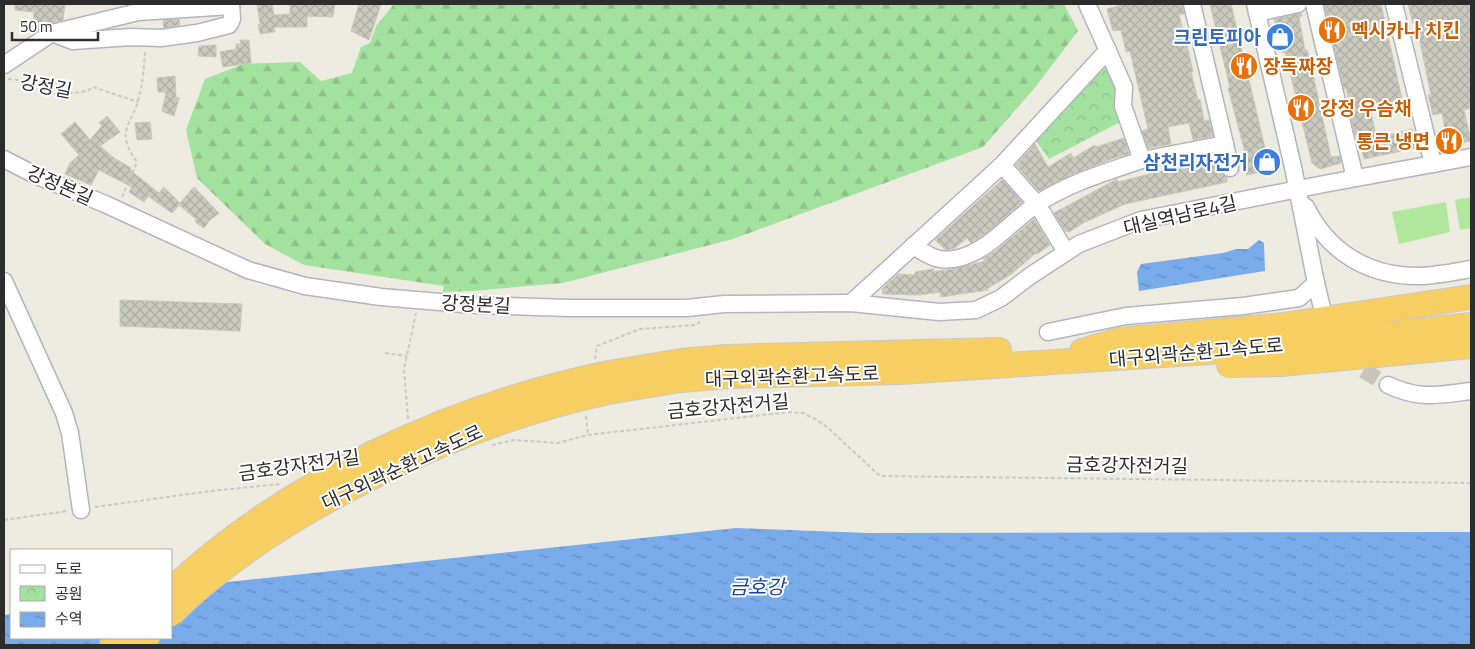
<svg xmlns="http://www.w3.org/2000/svg" width="1475" height="649" font-family="'Titillium Web','Noto Sans KR',sans-serif">
<style>
.forest{fill:url(#forest-firs)}
.park{fill:url(#park-crowns)}
.pitch{fill:#b1e79c}
.water{fill:url(#water-ripples)}
.building{fill:url(#building-cross-hatch);stroke:#c9c8b9}
.lines{fill:none;stroke-linecap:round;stroke-linejoin:round}
.minor-tunnel{stroke:#c7c5bc;stroke-width:16;stroke-dasharray:16 8;stroke-linecap:butt}
.minor-casing{stroke:#b5b3bf;stroke-width:19}
.highway-casing{stroke:#c8c8c8;stroke-width:26}
.path{stroke:#c8c8c8;stroke-width:2;stroke-dasharray:4 2.5;stroke-linecap:butt}
.minor{stroke:#fff;stroke-width:16}
.highway{stroke:#f7ce61;stroke-width:24}
.highway-bridge-casing{stroke:#c8c8c8;stroke-width:26;stroke-linecap:butt}
.highway-bridge{stroke:#f7ce61;stroke-width:24}
.labels{text-anchor:middle;stroke-width:4;stroke-linejoin:round;paint-order:stroke}
.food-label{font-size:19px;font-weight:bold;fill:#c56008;stroke:#fff;text-anchor:start}
.shop-label{font-size:19px;font-weight:bold;fill:#366cbe;stroke:#fff;text-anchor:end}
.street-label{font-size:19px;fill:#2d2d2d;stroke:#fff}
.water-label{font-size:20px;font-style:italic;fill:#144599;stroke:#fff}
</style>
<defs>
<pattern id="forest-firs" width="22" height="20" patternUnits="userSpaceOnUse" patternTransform="scale(1.25)"><rect width="22" height="20" fill="#a3e19f"/><path d="M5 1l3.5 6h-7zM16 11l3.5 6h-7z" fill="#8dc189"/></pattern>
<pattern id="park-crowns" width="20" height="18" patternUnits="userSpaceOnUse" patternTransform="scale(1.25)"><rect width="20" height="18" fill="#a3e19f"/><path d="M2 6a3 3 0 1 1 6 0M12 15a3 3 0 1 1 6 0" fill="none" stroke="#8dc189"/></pattern>
<pattern id="water-ripples" width="26" height="14" patternUnits="userSpaceOnUse" patternTransform="scale(1.25)"><rect width="26" height="14" fill="#79abea"/><path d="M2 4q2-2 4 0t4 0M15 11q2-2 4 0t4 0" fill="none" stroke="#648cbe"/></pattern>
<pattern id="building-cross-hatch" width="8" height="8" patternUnits="userSpaceOnUse" patternTransform="scale(1.25)"><rect width="8" height="8" fill="#c9c9be"/><path d="M0 0l8 8M0 8l8-8" fill="none" stroke="#adada4"/></pattern>
</defs>
<rect width="100%" height="100%" fill="#edebe0"/>
<path class="forest" d="M394 4H1064L1078 31 1033 90 983 147 733 239 563 283 472 291 443 292 444 286 304 265 265 244 197 178 186 130 205 79 243 64 300 62 321 81 352 73 361 47 370 43 376 26Z"/>
<path class="park" d="M1106 62 1120 90 1126 119 1049 159 1036 141Z"/>
<g class="pitch">
<path d="M1471 197V228L1460 230 1455 200Z"/>
<path d="M1446 202 1450 232 1399 244 1392 212Z"/>
</g>
<g class="water">
<path d="M1259 240 1264 243 1265 271 1139 291 1137 272 1141 264 1223 253 1236 249H1248Z"/>
<path d="M736 528 868 533 1471 532V645H4V615L11 614V638H171V594L228 582Z"/>
</g>
<g class="building">
<path d="M15 4H65L63 20 47 25 33 33 34 12 15 10Z"/>
<path d="M257 4H272L274 15 290 14V4H335L333 17 307 16V27H274L275 32 260 34 258 25 260 24Z"/>
<path d="M359 4H381L369 40 351 31Z"/>
<path d="M1125 4H1182L1184 14 1179 15 1189 53 1193 72H1191L1198 100 1200 99 1204 121 1209 120 1213 136 1193 140 1189 123 1168 127 1171 144 1148 148 1142 131 1148 129 1130 51 1126 52 1121 30 1113 31 1107 9Z"/>
<path d="M1210 4H1231L1266 152 1270 151 1272 160 1265 171 1247 175 1242 157 1246 156 1228 88H1230Z"/>
<path d="M1324 4H1381L1402 99 1370 109 1376 135 1385 133V136L1412 129 1416 148 1364 159 1358 134 1355 135 1351 118H1353L1346 88 1344 89Z"/>
<path d="M1408 4H1469L1471 12V108L1464 110 1471 141 1448 146 1442 113 1433 115 1428 95H1431L1416 23 1413 24Z"/>
<path d="M1301 13 1302 16 1299 17 1305 51 1307 50 1309 56 1331 157 1340 156 1341 163 1320 169 1312 163 1285 52 1283 53 1274 19Z"/>
<path d="M179 19 180 25 164 28 163 20Z"/>
<path d="M240 40H249L251 63 223 67 220 52 236 49V44H241Z"/>
<path d="M216 45V57L198 56 199 46Z"/>
<path d="M175 76 176 97 179 98 174 116 162 111 166 92H158L157 78Z"/>
<path d="M107 116 120 132 100 146 114 158 131 168 130 170 159 193 164 187 180 203 194 187 219 213 209 221 204 228 195 222 196 219 179 205 172 213 148 196 144 202 129 192 132 187 99 170 91 185 65 174 70 163 79 155 61 134 75 122 90 140 102 126 99 123Z"/>
<path d="M150 122 152 139 137 140 135 123Z"/>
<path d="M1124 138 1129 154 1114 158 1071 175 1039 191 1016 165 1035 144 1048 167 1071 153 1073 158 1095 145 1096 147Z"/>
<path d="M1218 161 1220 170 1227 177V182L1125 204 1083 223 1069 232 1065 231 1054 213 1117 179 1118 182 1197 162 1198 166Z"/>
<path d="M1002 180 1022 202 985 234 971 243 967 238 955 248 946 250 935 240Z"/>
<path d="M1034 219 1050 245 1037 254 1036 253 1010 275 988 288V290L941 297 940 292 919 295 883 294 882 289 898 274 915 275V272L934 269 932 272 953 269 985 261 983 259 997 250Z"/>
<path d="M120 300 242 304 240 331 120 326Z"/>
</g>
<g class="lines">
<path class="minor-tunnel" d="M1347 353 1361 369 1388 385"/>
<defs>
<g id="minor">
<path d="M1255 4 1293 167 1316 283 1322 308"/>
<path d="M1314 4 1355 178"/>
<path d="M1394 4 1433 164"/>
<path d="M1257 13 1298 4"/>
<path d="M52 33 73 41 131 37 161 38 197 33 229 25 232 19 231 4"/>
<path d="M4 65 52 33 138 12 231 6"/>
<path d="M1225 144 1230 168"/>
<path d="M4 159 35 175 105 204 248 270 305 286 381 297 475 305 569 308H687L724 304 851 303 939 312 976 310 1001 298 1030 276 1079 244 1141 220 1324 184 1471 157"/>
<path d="M1142 160 1225 144 1192 4"/>
<path d="M1002 165 1037 204 1066 252"/>
<path d="M1306 207C1328 252 1368 276 1418 276 1435 276 1454 272 1471 269"/>
<path d="M913 246C930 256 938 263 959 258 990 250 1011 221 1037 204 1069 183 1106 172 1142 160L1123 106 1124 87 1087 4"/>
<path d="M4 281 64 413 70 433 81 510"/>
<path d="M851 303 1002 165 1108 50"/>
<path d="M1048 332 1126 316 1243 306 1299 298 1316 283"/>
<path d="M1388 385C1420 400 1438 395 1471 391"/>
</g>
<g id="highway">
<path d="M1082 351 1119 340 1283 325 1471 297"/>
<path d="M1229 365 1281 364 1471 346"/>
<path d="M609 373 681 361 726 357 999 350"/>
<path d="M608 392 680 380 728 376 901 372 1224 351 1471 325"/>
<path d="M112 645 120 638"/>
<path d="M139 645 147 638"/>
</g>
</defs>
<use href="#minor" class="minor-casing"/>
<use href="#highway" class="highway-casing"/>
<g class="path">
<path d="M1214 38 1248 30"/>
<path d="M8 79 52 83 62 93 66 94 87 91 93 87 138 102"/>
<path d="M122 197 137 162C114 130 132 126 139 97 143 82 144 66 145 51"/>
<path d="M385 353 407 356"/>
<path d="M595 359 597 346 640 329 696 325 702 320"/>
<path d="M586 416 588 435"/>
<path d="M408 419 404 369 416 313"/>
<path d="M492 445 514 440 558 443 588 435 789 412 803 413 817 420 827 427 880 476 1471 483"/>
<path d="M95 507 211 491 281 484"/>
<path d="M4 520 68 511"/>
</g>
<use href="#minor" class="minor"/>
<use href="#highway" class="highway"/>
<defs>
<g id="highway-bridge">
<path d="M171 590C287 480 453 405 609 373"/>
<path d="M171 614C222 563 283 524 347 490 429 446 516 412 608 392"/>
</g>
</defs>
<use href="#highway-bridge" class="highway-bridge-casing"/>
<use href="#highway-bridge" class="highway-bridge"/>
</g>
<defs>
<symbol id="restaurant-disc" viewBox="-11 -11 22 22"><circle r="9.5" fill="#e8710a" stroke="#fff"/><path d="M-5-6h1v4h1v-4h1v4h1v-4h1v5L-1.5 .5V6h-2V.5L-5-1ZM5-6V6H3V1.5H1.5Q1.5-4 5-6Z" fill="#fff"/></symbol>
<symbol id="shop-disc" viewBox="-11 -11 22 22"><circle r="9.5" fill="#3f7fe0" stroke="#fff"/><path d="M-5-2.5h2.3a2.7 3.5 0 0 1 5.4 0H5L5.5 6h-11ZM-1.5-2.5h3a1.5 2.3 0 0 0-3 0Z" fill="#fff"/></symbol>
</defs>
<g fill-rule="evenodd">
<use href="#restaurant-disc" x="1316" y="14" width="32" height="32"/>
<use href="#shop-disc" x="1264" y="21" width="32" height="32"/>
<use href="#restaurant-disc" x="1228" y="50" width="32" height="32"/>
<use href="#restaurant-disc" x="1285" y="92" width="32" height="32"/>
<use href="#restaurant-disc" x="1433" y="125" width="32" height="32"/>
<use href="#shop-disc" x="1251" y="146" width="32" height="32"/>
</g>
<g class="labels">
<g class="food-label">
<text x="1351" y="37">멕시카나 치킨</text>
<text x="1263" y="73">장독짜장</text>
<text x="1320" y="115">강정 우슴채</text>
<text x="1430" y="148" text-anchor="end">통큰 냉면</text>
</g>
<g class="shop-label">
<text x="1261" y="44">크린토피아</text>
<text x="1248" y="169">삼천리자전거</text>
</g>
<g class="street-label">
<text transform="translate(46 86) rotate(11)" y="7">강정길</text>
<text transform="translate(60 185) rotate(24)" y="7">강정본길</text>
<text transform="translate(1180 215) rotate(-13)" y="7">대실역남로4길</text>
<text transform="translate(476 304) rotate(3)" y="7">강정본길</text>
<text transform="translate(1196 352) rotate(-5)" y="7">대구외곽순환고속도로</text>
<text transform="translate(792 376) rotate(-2)" y="7">대구외곽순환고속도로</text>
<text transform="translate(728 406) rotate(-5)" y="7">금호강자전거길</text>
<text transform="translate(299 465) rotate(-8)" y="7">금호강자전거길</text>
<text transform="translate(1127 465) rotate(1)" y="7">금호강자전거길</text>
<text transform="translate(402 467) rotate(-25)" y="7">대구외곽순환고속도로</text>
</g>
<g class="water-label">
<text x="757" y="594">금호강</text>
</g>
</g>
<rect width="1475" height="649" fill="none" stroke="#2d2d2d" stroke-width="10"/>
<rect x="10" y="549" width="162" height="90" fill="#ffffff" stroke="#ababab"/>
<rect x="20" y="565" width="25" height="8" fill="#ffffff" stroke="#ababab"/>
<text x="55" y="574" font-size="15" fill="#2d2d2d">도로</text>
<rect x="20" y="586" width="25" height="15" fill="url(#park-crowns)" stroke="#ababab"/>
<text x="55" y="599" font-size="15" fill="#2d2d2d">공원</text>
<rect x="20" y="612" width="25" height="15" fill="url(#water-ripples)" stroke="#ababab"/>
<text x="55" y="624" font-size="15" fill="#2d2d2d">수역</text>
<path d="M12 32v8h86v-8" fill="none" stroke="#2d2d2d" stroke-width="2.5"/>
<text x="20" y="32" font-size="15" fill="#2d2d2d" stroke="#ffffff" stroke-width="4" paint-order="stroke">50 m</text>
</svg>
